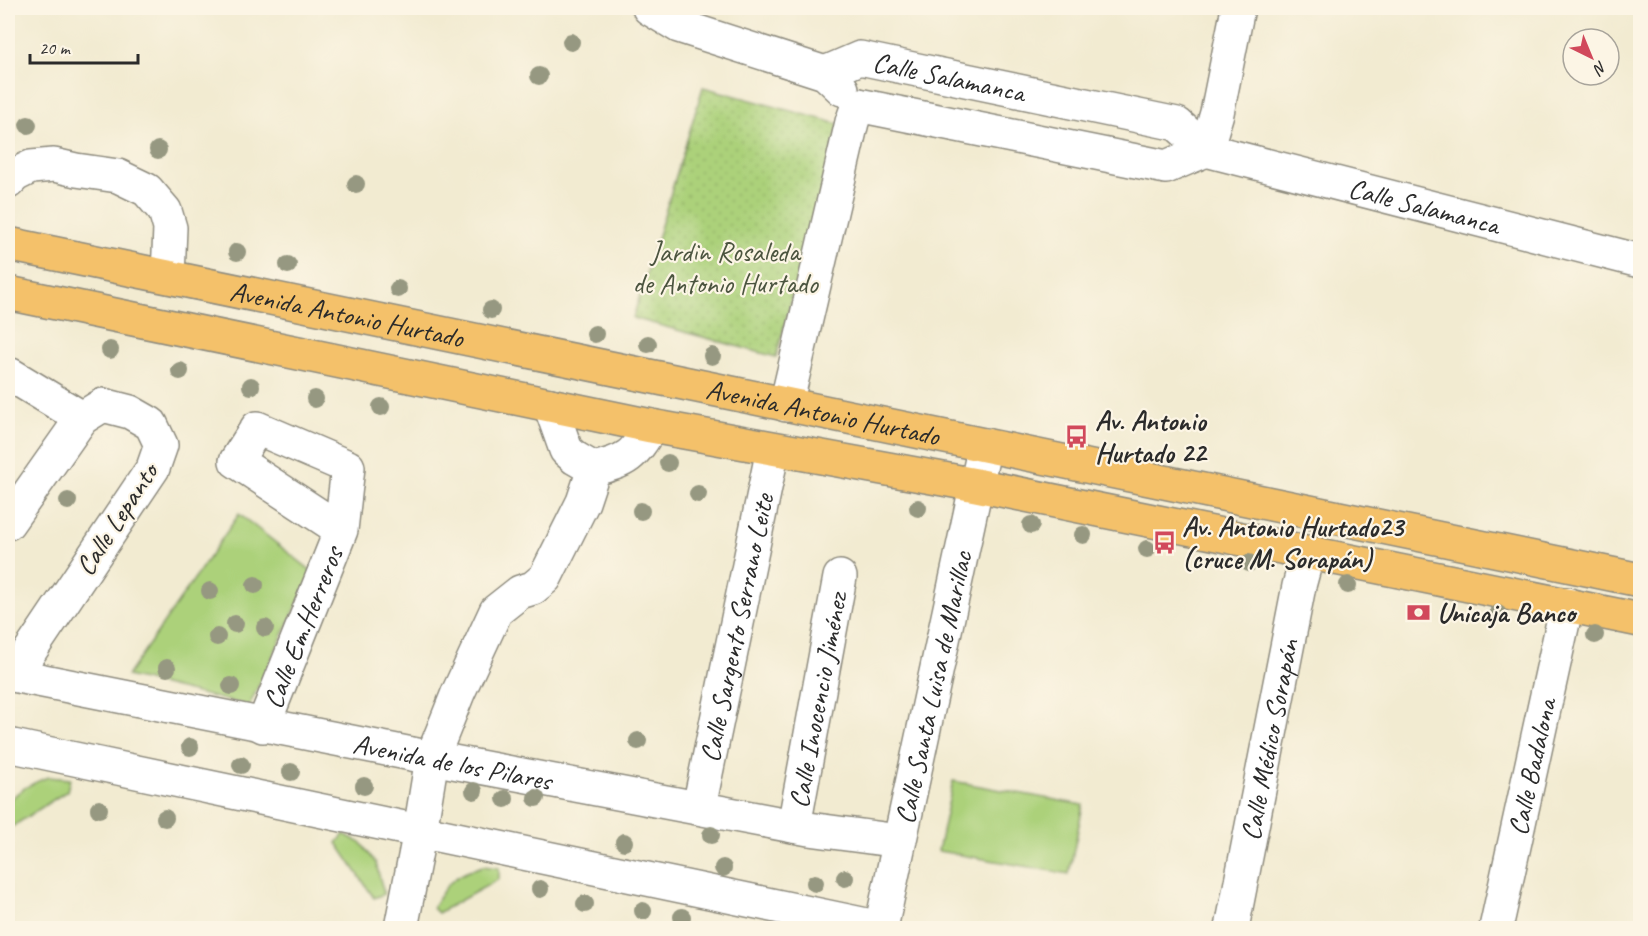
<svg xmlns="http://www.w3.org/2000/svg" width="1648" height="936" font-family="Caveat,sans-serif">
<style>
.green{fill:#acd17a;stroke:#6c7e52;stroke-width:1.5}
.park{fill:url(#park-dots);stroke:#6c7e52;stroke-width:1.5}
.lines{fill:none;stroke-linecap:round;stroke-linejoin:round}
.minor-casing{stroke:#8e8b7e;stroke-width:36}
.primary-casing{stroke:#8e8b7e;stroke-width:36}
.minor{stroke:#fff;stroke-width:33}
.primary{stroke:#f4c16a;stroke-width:33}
.tree{fill:#969881}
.labels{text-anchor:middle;stroke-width:4.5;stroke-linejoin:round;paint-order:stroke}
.street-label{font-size:28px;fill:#2b2b2b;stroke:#fcf5e5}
.park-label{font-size:28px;fill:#4b543f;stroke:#fcf5e5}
.poi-label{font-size:28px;font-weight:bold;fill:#2b2b2b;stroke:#fcf5e5;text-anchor:start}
</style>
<defs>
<pattern id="park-dots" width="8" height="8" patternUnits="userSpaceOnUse" patternTransform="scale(1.5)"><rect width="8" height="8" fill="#acd17a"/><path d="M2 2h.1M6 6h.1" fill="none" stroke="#94b46a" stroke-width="1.8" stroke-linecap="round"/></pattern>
</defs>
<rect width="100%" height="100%" fill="#fcf5e5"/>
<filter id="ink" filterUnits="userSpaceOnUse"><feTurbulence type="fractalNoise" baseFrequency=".0167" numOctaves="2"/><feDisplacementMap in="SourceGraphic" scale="12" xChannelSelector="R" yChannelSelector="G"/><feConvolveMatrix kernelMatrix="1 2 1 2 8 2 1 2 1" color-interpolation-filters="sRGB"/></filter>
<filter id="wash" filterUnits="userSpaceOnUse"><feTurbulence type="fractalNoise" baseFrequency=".008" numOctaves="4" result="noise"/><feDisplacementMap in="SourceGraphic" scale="24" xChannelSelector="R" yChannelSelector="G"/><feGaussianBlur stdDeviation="1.35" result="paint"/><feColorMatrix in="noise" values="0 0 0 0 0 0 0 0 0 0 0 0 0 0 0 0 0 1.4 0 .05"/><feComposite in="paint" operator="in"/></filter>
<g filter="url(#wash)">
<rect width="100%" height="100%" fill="#f2ebd1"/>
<g class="green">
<path d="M239 514 313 572 249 706 127 676Z"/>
<path d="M48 777 70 779 67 791 12 827 8 825C7 820 6 810 8 805 15 790 34 783 48 777Z"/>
<path d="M953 781 1083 805 1069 874 938 851Z"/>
<path d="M344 834 361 843 376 863 384 894 374 898 337 843Z"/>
<path d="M483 866 499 868V879L438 913 433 908C446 882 456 874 483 866Z"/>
</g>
<path class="park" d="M703 87 839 124 776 357 633 318Z"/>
</g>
<g filter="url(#ink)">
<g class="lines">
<defs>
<g id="minor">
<path d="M649 8 679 26 825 73 842 89"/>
<path id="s1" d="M825 73 860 58 1177 124 1206 150 1640 261"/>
<path d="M858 105 1166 167 1206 150"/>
<path d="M1206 150 1217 113 1238 8"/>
<path d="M8 182 15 175 31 167 54 165 76 170 118 176 147 190 165 211 170 228 168 276"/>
<path d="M11 375 82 418"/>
<path d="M550 405 566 450 575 458 594 469C627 461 634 456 651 426"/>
<path d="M786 405 852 122 858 105"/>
<path d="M8 523 82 418 103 405 130 412 151 424 161 445 153 468 14 675"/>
<path id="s2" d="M8 674 432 758 809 829 899 841"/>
<path id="s3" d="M263 726 341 530 236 461 257 428 348 467 341 530"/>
<path d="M8 745 881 928"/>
<path id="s4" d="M699 807 773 449"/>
<path id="s5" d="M794 826 840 577"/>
<path d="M401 928 420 831 432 758 458 693 496 611 520 592 533 588 545 578 583 502 594 469"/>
<path id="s6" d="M881 928 985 445"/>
<path id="s7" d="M1232 928 1299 586 1308 553"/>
<path id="s8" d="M1496 928 1567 604"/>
</g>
<g id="primary">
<path id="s9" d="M8 244 1640 580"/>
<path d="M8 293 651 426 976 485 1640 620"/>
</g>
</defs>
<use href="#minor" class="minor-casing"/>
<use href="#primary" class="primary-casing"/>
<use href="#minor" class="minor"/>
<use href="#primary" class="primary"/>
</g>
<g class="tree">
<circle cx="571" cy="42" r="9"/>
<circle cx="539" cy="76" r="9"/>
<circle cx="28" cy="125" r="9"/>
<circle cx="158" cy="150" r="9"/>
<circle cx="356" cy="184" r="9"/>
<circle cx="237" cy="252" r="9"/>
<circle cx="288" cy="265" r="9"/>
<circle cx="398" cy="289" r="9"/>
<circle cx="491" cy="310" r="9"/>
<circle cx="595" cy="334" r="9"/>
<circle cx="648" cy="344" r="9"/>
<circle cx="110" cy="350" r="9"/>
<circle cx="712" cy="356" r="9"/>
<circle cx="180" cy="371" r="9"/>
<circle cx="251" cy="386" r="9"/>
<circle cx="315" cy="399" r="9"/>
<circle cx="381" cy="407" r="9"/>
<circle cx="668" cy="463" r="9"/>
<circle cx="698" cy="494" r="9"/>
<circle cx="68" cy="501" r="9"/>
<circle cx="918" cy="508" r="9"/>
<circle cx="641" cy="511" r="9"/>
<circle cx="1031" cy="525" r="9"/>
<circle cx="1083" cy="535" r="9"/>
<circle cx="1147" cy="549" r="9"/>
<circle cx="1249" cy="563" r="9"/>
<circle cx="255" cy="585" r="9"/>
<circle cx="1348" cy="585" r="9"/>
<circle cx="210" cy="591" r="9"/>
<circle cx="1498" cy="614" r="9"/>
<circle cx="235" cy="624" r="9"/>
<circle cx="265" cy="628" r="9"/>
<circle cx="1595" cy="635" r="9"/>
<circle cx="217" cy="637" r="9"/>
<circle cx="167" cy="668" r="9"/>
<circle cx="231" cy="686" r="9"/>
<circle cx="638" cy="741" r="9"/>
<circle cx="190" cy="747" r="9"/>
<circle cx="241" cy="765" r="9"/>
<circle cx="291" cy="772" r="9"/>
<circle cx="364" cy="786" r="9"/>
<circle cx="474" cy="791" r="9"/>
<circle cx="536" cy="798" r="9"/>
<circle cx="505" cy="799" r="9"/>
<circle cx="99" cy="809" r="9"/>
<circle cx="165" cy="818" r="9"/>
<circle cx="711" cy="835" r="9"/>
<circle cx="624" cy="842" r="9"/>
<circle cx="723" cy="868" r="9"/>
<circle cx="845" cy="878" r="9"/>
<circle cx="815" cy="883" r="9"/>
<circle cx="540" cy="889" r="9"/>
<circle cx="585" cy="904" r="9"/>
<circle cx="643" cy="911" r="9"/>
<circle cx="682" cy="917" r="9"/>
</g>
</g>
<defs>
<symbol id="bus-bare" viewBox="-9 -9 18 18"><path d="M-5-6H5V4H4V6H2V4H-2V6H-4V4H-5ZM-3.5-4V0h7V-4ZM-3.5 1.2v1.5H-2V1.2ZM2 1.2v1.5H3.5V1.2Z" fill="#d1495b" stroke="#fcf5e5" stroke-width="2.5" paint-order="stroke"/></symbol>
<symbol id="bank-bare" viewBox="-9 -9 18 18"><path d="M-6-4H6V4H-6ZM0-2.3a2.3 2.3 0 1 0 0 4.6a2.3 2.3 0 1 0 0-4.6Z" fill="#d1495b" stroke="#fcf5e5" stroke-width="2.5" paint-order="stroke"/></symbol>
</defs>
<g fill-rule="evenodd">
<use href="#bus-bare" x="1060" y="420" width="33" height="33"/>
<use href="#bus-bare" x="1148" y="526" width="33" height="33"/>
<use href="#bank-bare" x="1402" y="596" width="33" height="33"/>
</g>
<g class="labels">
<g class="street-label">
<text dy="10" stroke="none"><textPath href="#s1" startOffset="129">Calle Salamanca</textPath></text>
<text dy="10" stroke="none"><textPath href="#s1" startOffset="626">Calle Salamanca</textPath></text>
<text dy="10" stroke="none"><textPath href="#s9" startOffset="346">Avenida Antonio Hurtado</textPath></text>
<text dy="10" stroke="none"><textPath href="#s9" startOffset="832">Avenida Antonio Hurtado</textPath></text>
<text transform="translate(116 519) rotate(-57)" y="10">Calle Lepanto</text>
<text dy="10" stroke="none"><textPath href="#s3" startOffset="106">Calle Em.Herreros</textPath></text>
<text dy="10" stroke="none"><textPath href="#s4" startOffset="183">Calle Sargento Serrano Leite</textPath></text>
<text dy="10" stroke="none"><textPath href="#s6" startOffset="246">Calle Santa Luisa de Marillac</textPath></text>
<text dy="10" stroke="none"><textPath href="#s5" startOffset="128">Calle Inocencio Jiménez</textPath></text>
<text dy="10" stroke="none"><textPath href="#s7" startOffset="192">Calle Médico Sorapán</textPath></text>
<text dy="10" stroke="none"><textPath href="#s2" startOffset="453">Avenida de los Pilares</textPath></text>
<text dy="10" stroke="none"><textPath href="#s8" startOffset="165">Calle Badalona</textPath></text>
</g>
<g class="park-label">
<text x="725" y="261">Jardin Rosaleda<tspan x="725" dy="32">de Antonio Hurtado</tspan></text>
</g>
<g class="poi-label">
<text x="1095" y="430">Av. Antonio<tspan x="1095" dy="32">Hurtado 22</tspan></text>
<text x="1182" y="536">Av. Antonio Hurtado23<tspan x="1182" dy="32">(cruce M. Sorapán)</tspan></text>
<text x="1437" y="622">Unicaja Banco</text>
</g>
</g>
<rect width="1648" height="936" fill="none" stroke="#fcf5e5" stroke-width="30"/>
<g transform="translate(1591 57) rotate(137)"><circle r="28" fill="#fcf5e5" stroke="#a8a49b" stroke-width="1.5"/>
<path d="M0-4.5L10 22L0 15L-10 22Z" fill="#d1495b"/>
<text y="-9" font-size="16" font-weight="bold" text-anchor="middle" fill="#2b2b2b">N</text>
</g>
<path d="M30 54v9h108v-9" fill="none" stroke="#2b2b2b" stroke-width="3"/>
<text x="39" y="54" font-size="18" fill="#2b2b2b" stroke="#fcf5e5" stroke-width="4.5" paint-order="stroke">20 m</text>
</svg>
